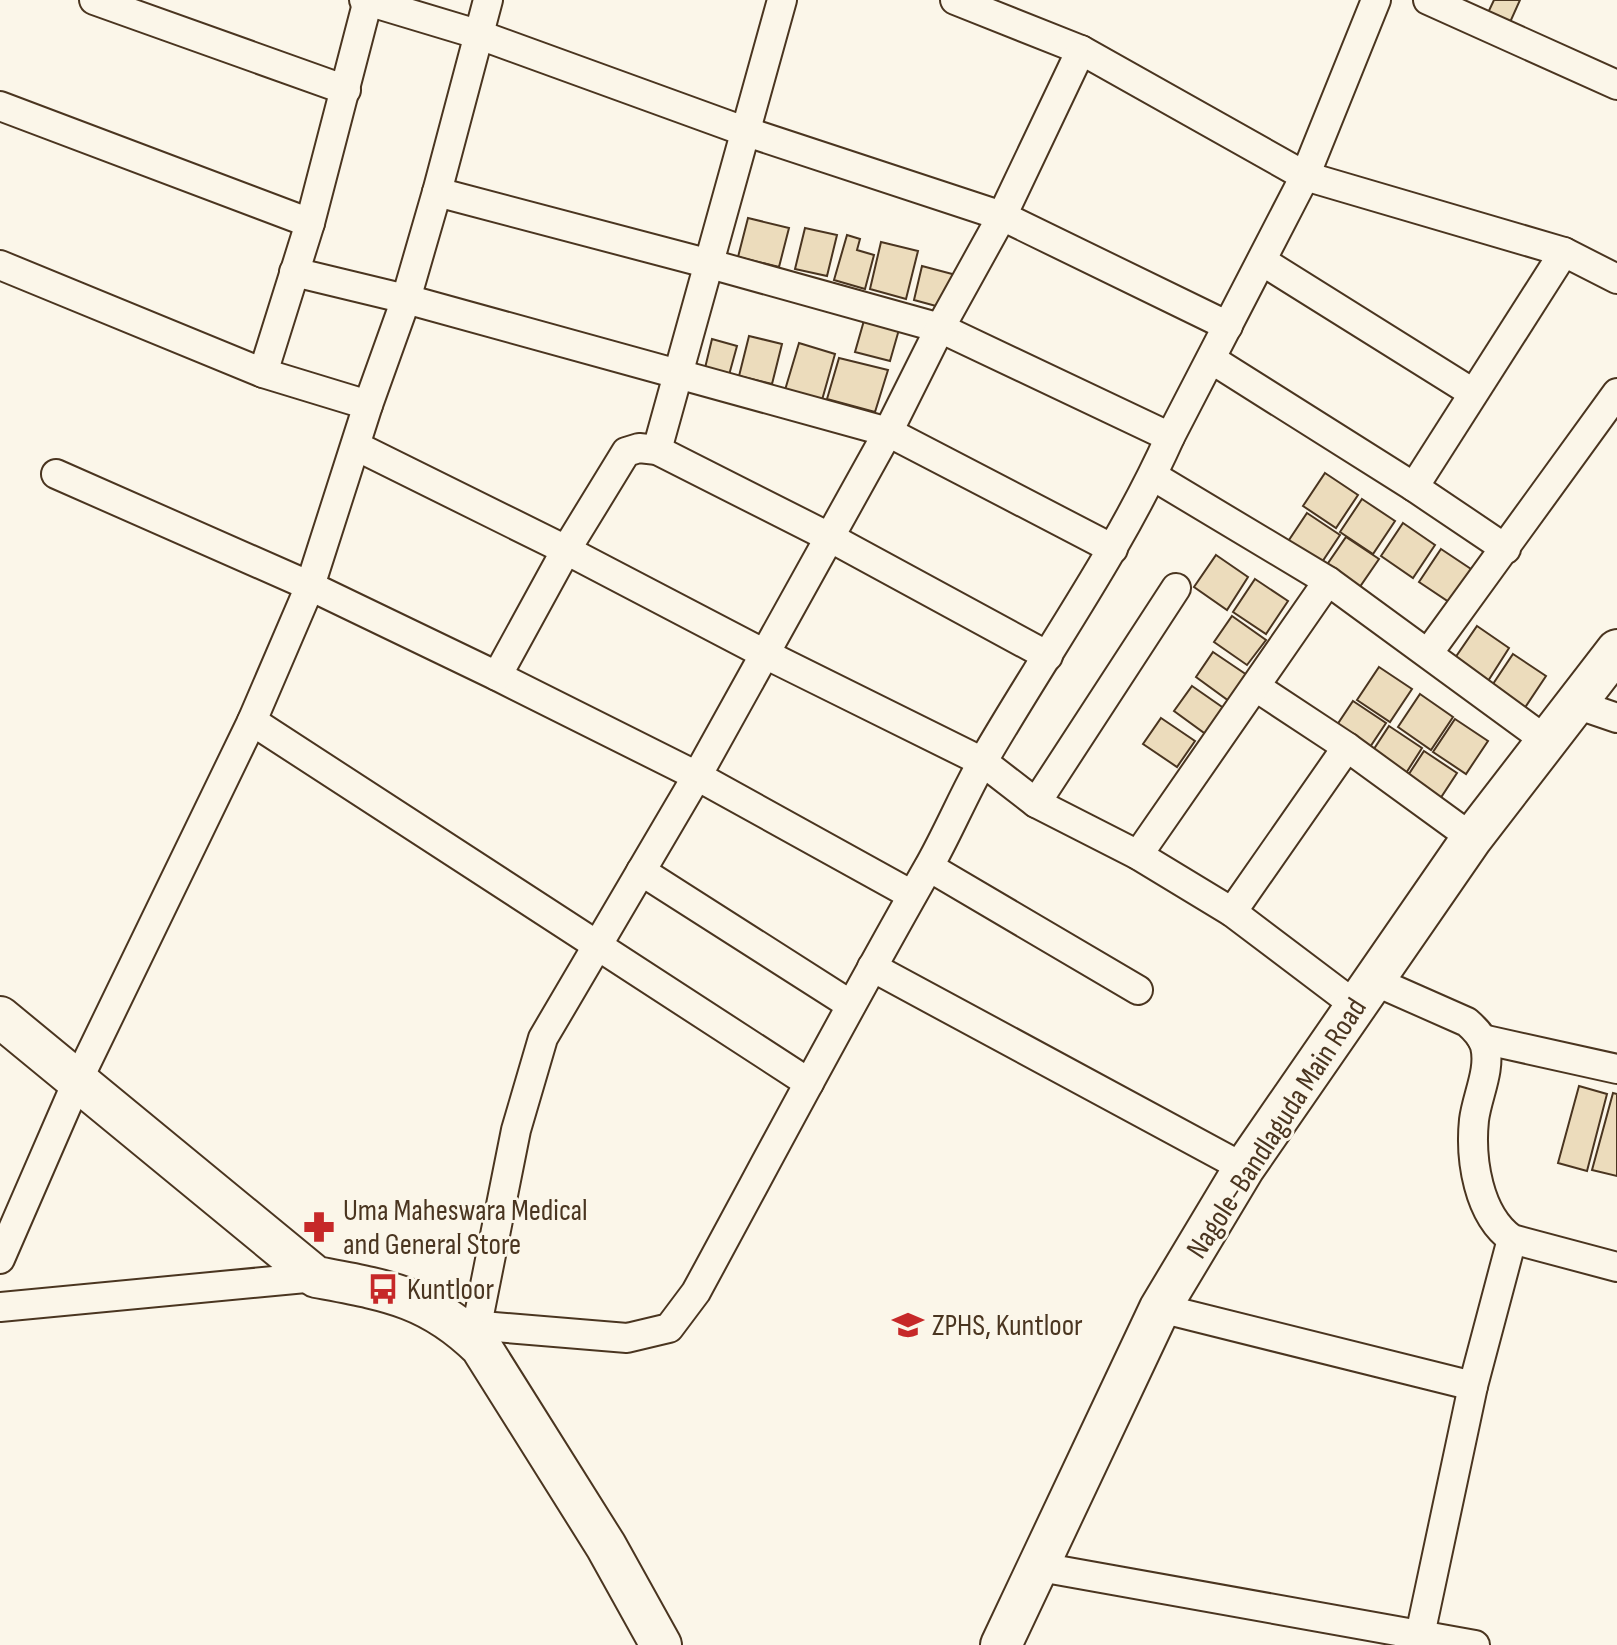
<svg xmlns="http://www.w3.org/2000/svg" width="1617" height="1645" font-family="'Sofia Sans Condensed',sans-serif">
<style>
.building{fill:#ecdcbc;stroke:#4a3520;stroke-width:2}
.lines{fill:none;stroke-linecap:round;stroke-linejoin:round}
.street-casing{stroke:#4a3520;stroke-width:32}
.secondary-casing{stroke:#4a3520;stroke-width:44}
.street{stroke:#fbf6e9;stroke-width:28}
.secondary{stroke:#fbf6e9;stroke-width:40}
.labels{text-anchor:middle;stroke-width:6;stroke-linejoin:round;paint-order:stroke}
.street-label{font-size:30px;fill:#4a3520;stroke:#fbf6e9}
.poi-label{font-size:30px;fill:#4a3520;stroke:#fbf6e9;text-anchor:start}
</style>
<rect width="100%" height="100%" fill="#fbf6e9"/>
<g class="building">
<path d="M1494 0H1520L1507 29 1485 19Z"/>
<path d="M748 218 789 228 779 267 738 257Z"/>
<path d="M805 228 837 235 827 276 795 269Z"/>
<path d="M847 235 860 239 857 250 874 255 865 289 834 280Z"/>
<path d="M881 242 918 251 906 299 870 289Z"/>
<path d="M922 266 956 275 947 309 914 300Z"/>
<path d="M865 317 900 326 890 361 855 352Z"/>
<path d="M749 336 782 344 772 384 739 376Z"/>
<path d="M712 339 737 346 729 375 705 368Z"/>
<path d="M799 343 835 354 822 400 785 390Z"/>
<path d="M839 358 888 370 875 412 827 399Z"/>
<path d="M1325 473 1358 495 1336 528 1303 506Z"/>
<path d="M1362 499 1395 521 1373 554 1340 532Z"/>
<path d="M1307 513 1340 535 1318 568 1285 546Z"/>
<path d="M1403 523 1435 545 1413 578 1381 556Z"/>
<path d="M1346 537 1379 559 1357 591 1324 569Z"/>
<path d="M1441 549 1474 571 1452 604 1419 582Z"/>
<path d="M1216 555 1248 577 1227 610 1194 587Z"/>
<path d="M1255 579 1288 601 1266 634 1233 612Z"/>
<path d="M1232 616 1266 640 1247 665 1214 642Z"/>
<path d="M1477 626 1509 648 1488 681 1455 658Z"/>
<path d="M1213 652 1247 675 1229 701 1196 677Z"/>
<path d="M1513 654 1546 676 1524 709 1491 687Z"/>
<path d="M1379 667 1412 689 1390 722 1357 700Z"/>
<path d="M1192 686 1225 709 1207 735 1174 711Z"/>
<path d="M1420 694 1453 717 1431 750 1398 727Z"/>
<path d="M1353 701 1386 723 1364 756 1331 734Z"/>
<path d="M1161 718 1195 741 1177 767 1143 744Z"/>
<path d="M1455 719 1488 741 1466 774 1433 752Z"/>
<path d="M1389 726 1422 748 1401 781 1368 758Z"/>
<path d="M1424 751 1457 773 1436 805 1403 783Z"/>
<path d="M1579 1086 1607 1094 1587 1171 1558 1163Z"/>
<path d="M1613 1093 1617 1094V1176L1592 1170Z"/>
</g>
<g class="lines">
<defs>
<g id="street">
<path d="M94 0 346 90"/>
<path d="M364 0 477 34 744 131 1002 216 1228 326"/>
<path d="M955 0 1081 50 1305 176 1564 252 1617 279"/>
<path d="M1428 0 1617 85"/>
<path d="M0 106 310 223"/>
<path d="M437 192 710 264 940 328 1170 437"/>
<path d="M1262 261 1473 393"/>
<path d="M0 265 263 373 368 405"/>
<path d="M294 272 406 299 888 432 1113 549"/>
<path d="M1211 359 1414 487 1506 549"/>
<path d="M263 373 310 223 368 0"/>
<path d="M356 446 566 550 765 654 983 762 1036 803 1138 855 1232 912 1355 1005"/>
<path d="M657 450 782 0"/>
<path d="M56 474 310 586 497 676 697 776 912 895"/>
<path d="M1153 476 1328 581 1548 742"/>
<path d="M1414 487 1564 252"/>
<path d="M1429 652 1617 393"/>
<path d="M497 676 566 550 626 452 639 448 657 450 829 537 1048 656"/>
<path d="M1256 687 1347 747 1472 838"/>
<path d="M1576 704 1617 718"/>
<path d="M252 721 809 1083"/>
<path d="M1036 803 1176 588"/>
<path d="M1138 855 1328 581"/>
<path d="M929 867 1138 990"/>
<path d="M641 871 851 1005"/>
<path d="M1232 912 1347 747"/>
<path d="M872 967 1244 1168"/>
<path d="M1372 980 1467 1022C1475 1029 1482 1036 1485 1046 1491 1070 1477 1096 1474 1120 1470 1159 1478 1215 1512 1239L1617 1267"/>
<path d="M1482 1039 1617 1069"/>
<path d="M0 1259 77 1082 252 721 310 586 368 405 406 299 437 192 488 0"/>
<path d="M0 1307 316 1277"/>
<path d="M1160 1308 1473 1386"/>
<path d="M458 1324 627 1338 669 1328 696 1292C773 1150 848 1008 928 868 948 833 963 796 983 761 1046 652 1119 551 1170 437L1305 176 1376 0"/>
<path d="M477 1325 516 1130 543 1038 697 776 888 432 940 328 1002 216 1081 50"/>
<path d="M1040 1567 1475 1645"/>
<path d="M1420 1635 1473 1386 1512 1239"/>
</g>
<g id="secondary">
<path d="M0 1017 316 1277C385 1290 429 1296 481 1347L606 1546 661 1645"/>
<path d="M1001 1645 1160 1308 1244 1168 1472 838 1617 650"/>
</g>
</defs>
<use href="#street" class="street-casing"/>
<use href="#secondary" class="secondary-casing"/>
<use href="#street" class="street"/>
<use href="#secondary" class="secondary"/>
</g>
<defs>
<symbol id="pharmacy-bare" viewBox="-9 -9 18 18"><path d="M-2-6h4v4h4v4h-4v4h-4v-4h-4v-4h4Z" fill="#c62828" stroke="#fbf6e9" stroke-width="2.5" paint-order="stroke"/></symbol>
<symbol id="bus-bare" viewBox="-9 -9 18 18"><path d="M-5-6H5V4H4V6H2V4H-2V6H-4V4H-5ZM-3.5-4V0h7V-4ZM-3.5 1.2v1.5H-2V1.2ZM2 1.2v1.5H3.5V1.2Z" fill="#c62828" stroke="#fbf6e9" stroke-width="2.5" paint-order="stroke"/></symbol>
<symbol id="school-bare" viewBox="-9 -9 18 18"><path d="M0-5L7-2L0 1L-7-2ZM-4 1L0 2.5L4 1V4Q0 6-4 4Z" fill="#c62828" stroke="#fbf6e9" stroke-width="2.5" paint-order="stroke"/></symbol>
</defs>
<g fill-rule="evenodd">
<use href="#pharmacy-bare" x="297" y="1205" width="44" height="44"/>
<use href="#bus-bare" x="361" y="1267" width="44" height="44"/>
<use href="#school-bare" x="886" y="1303" width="44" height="44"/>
</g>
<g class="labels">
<g class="street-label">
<text transform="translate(1276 1128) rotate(-57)" y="10">Nagole-Bandlaguda Main Road</text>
</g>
<g class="poi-label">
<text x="343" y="1220">Uma Maheswara Medical<tspan x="343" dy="34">and General Store</tspan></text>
<text x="407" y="1299">Kuntloor</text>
<text x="932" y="1335">ZPHS, Kuntloor</text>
</g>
</g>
</svg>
